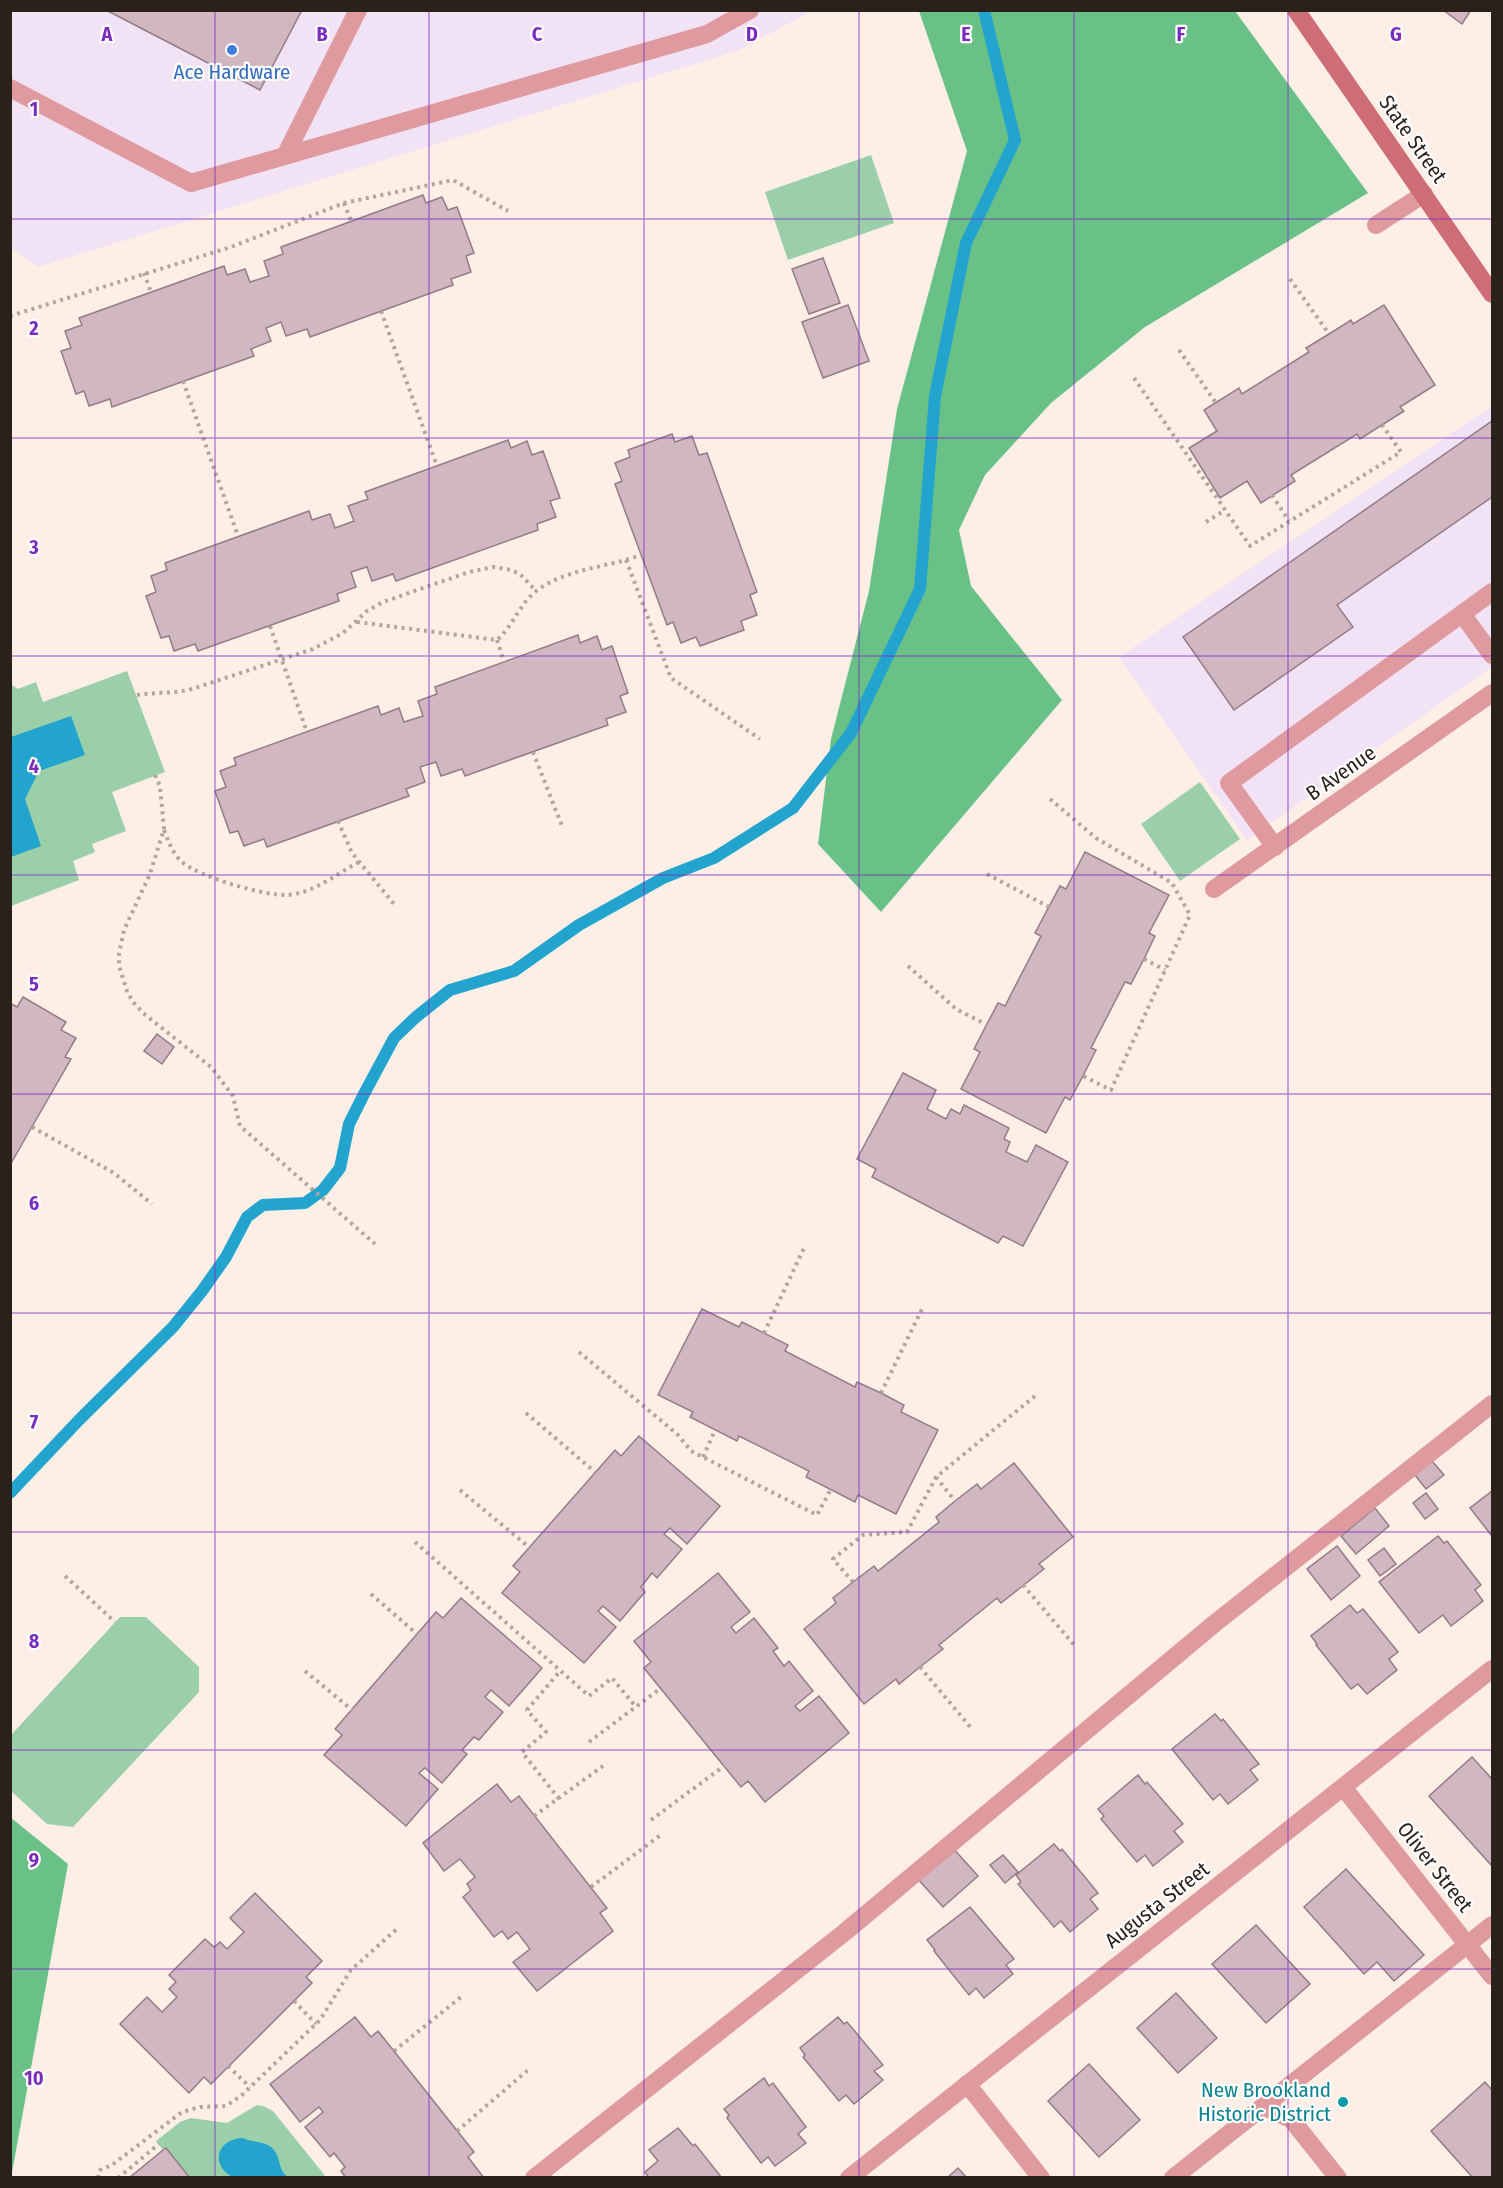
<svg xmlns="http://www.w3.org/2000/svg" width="1503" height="2188" font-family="'Fira Sans Condensed',sans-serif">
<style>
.commercial{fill:#f1e2f5}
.green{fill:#9acfa9}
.forest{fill:#6ac187}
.water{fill:#22a4ce}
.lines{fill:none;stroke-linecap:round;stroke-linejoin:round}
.stream{stroke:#22a4ce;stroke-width:12}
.building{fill:#d1b7c2;stroke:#947c87;stroke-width:1.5}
.path{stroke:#b1a59c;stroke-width:4;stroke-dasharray:3 4.5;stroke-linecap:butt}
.service{stroke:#de9a9e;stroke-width:18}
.minor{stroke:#de9a9e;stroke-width:18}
.secondary{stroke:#ce6d75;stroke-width:18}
.grid{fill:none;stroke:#7b2cbf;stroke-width:1.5;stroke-opacity:0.55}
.shop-dot{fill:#3f7fe0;stroke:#fff;stroke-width:2}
.culture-dot{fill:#0f9aa8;stroke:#fff;stroke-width:2}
.labels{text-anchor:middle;stroke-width:4.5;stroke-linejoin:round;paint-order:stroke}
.shop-label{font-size:21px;fill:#366cbe;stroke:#fff}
.street-label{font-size:21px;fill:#29211a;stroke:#fff}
.culture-label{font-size:21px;fill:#0d838f;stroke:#fff;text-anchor:end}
.grid-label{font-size:20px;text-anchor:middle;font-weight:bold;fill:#7b2cbf;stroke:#fff;stroke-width:4.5;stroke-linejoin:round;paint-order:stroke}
</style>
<rect width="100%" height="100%" fill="#fdefe5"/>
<g class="commercial">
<path d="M10 11H812L737 51 38 267 11 248Z"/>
<path d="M1492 406V667L1247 840 1119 657Z"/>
</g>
<g class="green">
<path d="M871 155 894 223 788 260 765 192Z"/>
<path d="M127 671 165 772 112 792 126 831 92 844 95 852 73 861 79 880 11 906 10 684 18 689 36 682 43 702Z"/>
<path d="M1200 782 1240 839 1180 881 1141 824Z"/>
<path d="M120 1617H146L199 1667V1692L73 1827 47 1824 11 1791V1735Z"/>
<path d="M257 2105 263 2106 273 2111 326 2177H190L166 2148 163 2150 156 2141 180 2122 191 2118 227 2123Z"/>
</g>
<g class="forest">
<path d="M919 11H1235L1368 193 1145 327 1051 403 985 475 959 530 971 586 1062 700 881 912 818 844 831 739 869 591 897 409 967 151Z"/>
<path d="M10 1817 68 1864 11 2178 10 2177Z"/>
</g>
<g class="water">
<path d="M71 716 85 755 39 771 25 799 41 846 11 857V737Z"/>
<path d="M243 2138C251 2142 265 2142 271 2147 282 2156 277 2170 288 2177L235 2178C210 2168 215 2139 243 2138Z"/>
</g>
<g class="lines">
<path class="stream" d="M10 1493 79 1420 173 1327 202 1291 226 1257 247 1217 263 1205 305 1203 323 1190 340 1168 349 1124 364 1094 394 1038 416 1017 450 990 514 971 579 925 663 878 714 858 793 808 851 733 920 589 935 396 966 243 1015 140 984 10"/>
</g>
<g class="building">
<path d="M106 10H302L260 90Z"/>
<path d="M1443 10H1471L1462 24Z"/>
<path d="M423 195 426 203 442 197 448 210 457 207 474 253 466 256 471 272 451 279 453 285 310 337 307 329 286 336 281 322 266 328 271 341 251 349 254 356 112 407 110 399 89 406 84 391 76 394 61 351 71 348 65 331 82 325 79 318 224 266 227 275 245 269 250 282 269 276 264 261 283 254 281 247Z"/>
<path d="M823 258 840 303 809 314 792 269Z"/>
<path d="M848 305 869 361 823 378 802 322Z"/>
<path d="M1384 305 1435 385 1400 407 1404 411 1360 439 1357 434 1291 475 1295 481 1261 503 1247 481 1220 498 1189 448 1217 431 1204 410 1239 388 1242 394 1309 352 1306 348 1329 334 1351 320 1353 324Z"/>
<path d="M1492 421V497L1337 605 1353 627 1234 710 1183 637Z"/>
<path d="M672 434 675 442 692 436 699 455 707 453 757 592 750 595 757 615 741 621 744 630 700 646 696 637 681 643 673 622 667 625 615 484 622 481 615 463 630 457 628 450Z"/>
<path d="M508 440 511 448 527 441 532 455 543 451 560 498 550 501 556 517 537 524 538 530 396 581 393 574 372 581 367 567 351 572 356 587 337 594 339 601 198 651 195 644 174 651 169 636 161 638 146 596 156 592 151 576 167 570 165 563 309 511 312 520 330 514 335 528 354 521 348 506 368 499 365 492Z"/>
<path d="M578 635 580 643 597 636 602 650 612 646 628 693 620 696 626 712 606 719 608 725 465 776 462 769 441 776 436 762 420 767 425 782 406 789 409 796 267 847 264 839 244 846 238 831 230 833 215 791 226 787 220 771 236 765 234 758 378 706 381 715 399 708 404 722 423 716 418 701 437 694 435 687Z"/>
<path d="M1085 852 1169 895 1149 933 1155 936 1144 959 1131 984 1125 982 1091 1048 1096 1050 1083 1076 1070 1100 1065 1097 1046 1133 961 1089 980 1052 974 1049 998 1003 1005 1006 1041 936 1035 933 1060 886 1066 889Z"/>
<path d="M23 997 66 1022 61 1030 76 1038 65 1057 71 1059 10 1165V1003L17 1007Z"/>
<path d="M157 1034 174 1047 162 1064 144 1051Z"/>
<path d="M903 1073 936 1090 927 1109 946 1119 951 1109 960 1114 964 1105 1009 1128 1004 1139 1010 1142 1006 1152 1027 1162 1036 1145 1068 1162 1023 1246 1003 1236 998 1243 872 1177 876 1169 857 1159Z"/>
<path d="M702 1309 739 1327 742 1322 788 1345 785 1351 855 1387 857 1382 881 1393 904 1405 901 1412 938 1430 896 1514 858 1495 855 1502 806 1477 809 1471 739 1436 737 1441 690 1417 693 1412 658 1395Z"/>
<path d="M639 1436 720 1506 687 1544 670 1528 664 1534 682 1549 657 1578 652 1573 641 1587 645 1592 620 1621 603 1606 598 1611 616 1627 584 1663 502 1593 520 1572 513 1566 615 1450 621 1456Z"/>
<path d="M1432 1461 1444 1475 1426 1489 1415 1475Z"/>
<path d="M1014 1463 1073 1537 1039 1564 1044 1569 1001 1603 997 1598 939 1645 943 1649 920 1667 899 1684 896 1679 864 1704 804 1629 836 1603 833 1598 853 1582 874 1566 878 1571 939 1522 936 1517 955 1501 977 1484 981 1489Z"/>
<path d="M1492 1491V1536L1470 1508Z"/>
<path d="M1426 1493 1438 1509 1425 1519 1413 1503Z"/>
<path d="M1375 1508 1389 1526 1356 1554 1341 1536Z"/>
<path d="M1438 1536 1444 1543 1447 1541 1481 1585 1475 1590 1483 1601 1451 1626 1443 1615 1419 1633 1379 1582Z"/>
<path d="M1337 1546 1360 1576 1331 1600 1307 1569Z"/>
<path d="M1384 1548 1396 1564 1380 1576 1368 1560Z"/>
<path d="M718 1573 750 1612 731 1627 736 1633 754 1618 778 1648 773 1651 784 1666 789 1661 813 1691 795 1706 800 1711 819 1696 849 1733 765 1802 748 1781 741 1787 644 1668 651 1662 634 1641Z"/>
<path d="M461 1598 542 1668 509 1706 491 1690 485 1697 503 1712 479 1740 474 1737 462 1750 467 1754 442 1783 425 1768 419 1773 438 1789 406 1826 324 1755 342 1735 335 1729 436 1612 443 1618Z"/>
<path d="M1350 1605 1357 1613 1363 1609 1398 1652 1389 1659 1397 1670 1367 1694 1358 1684 1351 1689 1316 1645 1317 1644 1311 1636Z"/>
<path d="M1215 1714 1221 1721 1223 1719 1259 1764 1250 1770 1258 1780 1228 1804 1220 1794 1213 1800 1172 1749Z"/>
<path d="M1472 1757 1492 1779V1866L1429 1796Z"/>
<path d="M1138 1775 1145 1784 1147 1782 1183 1824 1174 1831 1183 1842 1153 1866 1145 1855 1137 1862 1101 1819 1104 1816 1098 1809Z"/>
<path d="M497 1784 511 1802 519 1796 607 1908 600 1913 613 1931 537 1991 513 1962 530 1949 517 1932 508 1939 502 1931 494 1937 463 1897 471 1890 467 1884 475 1877 460 1859 444 1871 423 1843Z"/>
<path d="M1054 1844 1060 1851 1062 1849 1098 1893 1090 1899 1098 1909 1070 1932 1061 1921 1054 1927 1018 1884 1021 1882 1016 1875Z"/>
<path d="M951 1846 978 1876 943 1907 916 1877Z"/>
<path d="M1003 1855 1018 1872 1005 1883 990 1865Z"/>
<path d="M1346 1869 1424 1955 1394 1981 1377 1962 1364 1974 1304 1907Z"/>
<path d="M255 1893 322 1961 306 1977 312 1983 211 2084 204 2077 189 2093 120 2024 147 1997 162 2012 177 1997 169 1989 176 1982 169 1975 205 1939 214 1947 220 1942 227 1949 244 1932 230 1918Z"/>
<path d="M970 1907 1014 1959 1006 1965 1013 1974 984 1998 976 1988 969 1995 934 1951 935 1950 927 1940Z"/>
<path d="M1256 1925 1310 1984 1266 2023 1212 1964Z"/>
<path d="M1176 1993 1217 2038 1178 2073 1137 2028Z"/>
<path d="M355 2017 371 2037 378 2031 474 2152 468 2157 484 2178H346L341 2171 345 2167 334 2153 330 2157 305 2127 323 2112 319 2107 300 2122 270 2084Z"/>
<path d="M838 2017 844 2024 847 2022 883 2065 874 2071 883 2080 854 2104 846 2095 839 2101 803 2057 805 2055 800 2048Z"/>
<path d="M1089 2064 1140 2120 1099 2157 1048 2101Z"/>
<path d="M764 2078 769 2086 773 2083 806 2127 798 2134 806 2143 775 2166 768 2157 761 2163 727 2118 729 2115 724 2109Z"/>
<path d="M1485 2082 1492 2090V2178H1473L1431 2131Z"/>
<path d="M678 2128 693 2146 695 2144 722 2178H649L645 2172 658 2161 649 2150Z"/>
<path d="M166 2148 190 2178H129L163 2150Z"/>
<path d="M958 2168 967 2178H947Z"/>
</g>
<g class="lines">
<g class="path">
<path d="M344 203 351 221"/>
<path d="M144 273 151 292"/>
<path d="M1290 279 1329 334"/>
<path d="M381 311 437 466"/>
<path d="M10 316 231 247 344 203 453 180 508 211"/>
<path d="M1179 350 1216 403"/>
<path d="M1134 378 1250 546 1401 452 1382 425"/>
<path d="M183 381 238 536"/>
<path d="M1272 495 1289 521"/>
<path d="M1206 522 1225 510"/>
<path d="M626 560 671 678 760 739"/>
<path d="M357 622 497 640C513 626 519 605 535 592 566 568 606 568 641 555"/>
<path d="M270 626 307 732"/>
<path d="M497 640 504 662"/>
<path d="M137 695C155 692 173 694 192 689L313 649 343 633 367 611 383 602 469 572 493 567 511 570 520 574 536 591"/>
<path d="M533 752 562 826"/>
<path d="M155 775 160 786 164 829 150 874 124 930 119 954V966L127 991 133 1002 143 1013 211 1067 233 1096 240 1126 375 1244"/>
<path d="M1050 799 1096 838 1172 883 1190 915 1111 1090 1083 1076"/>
<path d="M338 821 352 853 394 904"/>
<path d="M164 830C169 842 172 853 182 862 200 877 264 896 288 895 314 893 336 874 359 862"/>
<path d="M987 874 1049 907"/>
<path d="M1144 959 1165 970"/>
<path d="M908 966 956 1009 987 1025"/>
<path d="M32 1127 114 1173 152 1204"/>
<path d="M764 1333 805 1246"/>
<path d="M579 1352 677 1434 691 1451 817 1515 831 1489"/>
<path d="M881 1393 923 1307"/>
<path d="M526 1413 595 1472"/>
<path d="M703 1457 715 1430"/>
<path d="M936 1477 955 1501"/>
<path d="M460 1490 530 1548"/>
<path d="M415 1542 589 1696 612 1678 636 1707"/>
<path d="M65 1576 115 1622"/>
<path d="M853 1582 833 1559 863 1535 907 1532 936 1477 1035 1396"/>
<path d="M1023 1585 1075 1646"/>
<path d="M371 1594 417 1634"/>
<path d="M920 1667 971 1728"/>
<path d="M305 1671 352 1710"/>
<path d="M589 1742 661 1688"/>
<path d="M559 1799 522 1752 546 1732 527 1710 560 1671"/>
<path d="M534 1816 607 1763"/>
<path d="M651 1820 724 1766"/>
<path d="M591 1887 662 1834"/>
<path d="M294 2001 316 2024"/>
<path d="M394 2051 461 1997"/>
<path d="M228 2066 250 2087"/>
<path d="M457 2131 528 2070"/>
<path d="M98 2178 100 2170 112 2165 182 2112 200 2107 226 2106 242 2095 320 2020 351 1970 398 1928"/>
<path d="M118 2178 159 2144"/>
</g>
<g class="service">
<path d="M10 88 191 183 707 34 750 10"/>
<path d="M285 156 358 10"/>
<path d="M1376 225 1424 194"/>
<path d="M1462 614 1492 655"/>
<path d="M1275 847 1229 783 1492 592"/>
<path d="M1263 2106 1291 2119 1338 2178"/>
<path d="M534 2178 845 1932 1214 1624 1492 1404"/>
<path d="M1173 2178 1492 1925"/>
</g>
<g class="minor">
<path d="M1214 889 1492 693"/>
<path d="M1343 1787 1492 1976"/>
<path d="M967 2084 1041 2178"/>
<path d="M849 2178 1492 1669"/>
</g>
<path class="secondary" d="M1296 10 1492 294"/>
</g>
<path class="grid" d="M215 10V2178M429 10V2178M644 10V2178M859 10V2178M1074 10V2178M1288 10V2178M10 219H1492M10 438H1492M10 656H1492M10 875H1492M10 1094H1492M10 1313H1492M10 1532H1492M10 1750H1492M10 1969H1492"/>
<circle class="shop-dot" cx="232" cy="50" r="6"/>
<circle class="culture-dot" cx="1343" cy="2102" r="6"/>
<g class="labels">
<g class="shop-label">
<text x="232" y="79">Ace Hardware</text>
</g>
<g class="street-label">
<text transform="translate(1413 139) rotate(55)" y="7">State Street</text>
<text transform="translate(1341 773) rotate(-35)" y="7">B Avenue</text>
<text transform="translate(1435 1867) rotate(52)" y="7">Oliver Street</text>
<text transform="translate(1157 1905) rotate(-38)" y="7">Augusta Street</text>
</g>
<g class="culture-label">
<text x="1331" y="2097">New Brookland<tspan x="1331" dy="24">Historic District</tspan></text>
</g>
</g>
<g class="grid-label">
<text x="107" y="41">A</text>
<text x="322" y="41">B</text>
<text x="537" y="41">C</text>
<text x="752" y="41">D</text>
<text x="966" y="41">E</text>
<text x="1181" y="41">F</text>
<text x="1396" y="41">G</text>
<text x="34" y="116">1</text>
<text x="34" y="335">2</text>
<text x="34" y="554">3</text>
<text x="34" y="773">4</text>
<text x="34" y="991">5</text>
<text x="34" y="1210">6</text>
<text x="34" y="1429">7</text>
<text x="34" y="1648">8</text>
<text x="34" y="1867">9</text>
<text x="34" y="2085">10</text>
</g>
<rect width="1503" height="2188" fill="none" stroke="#29211a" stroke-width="24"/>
</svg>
